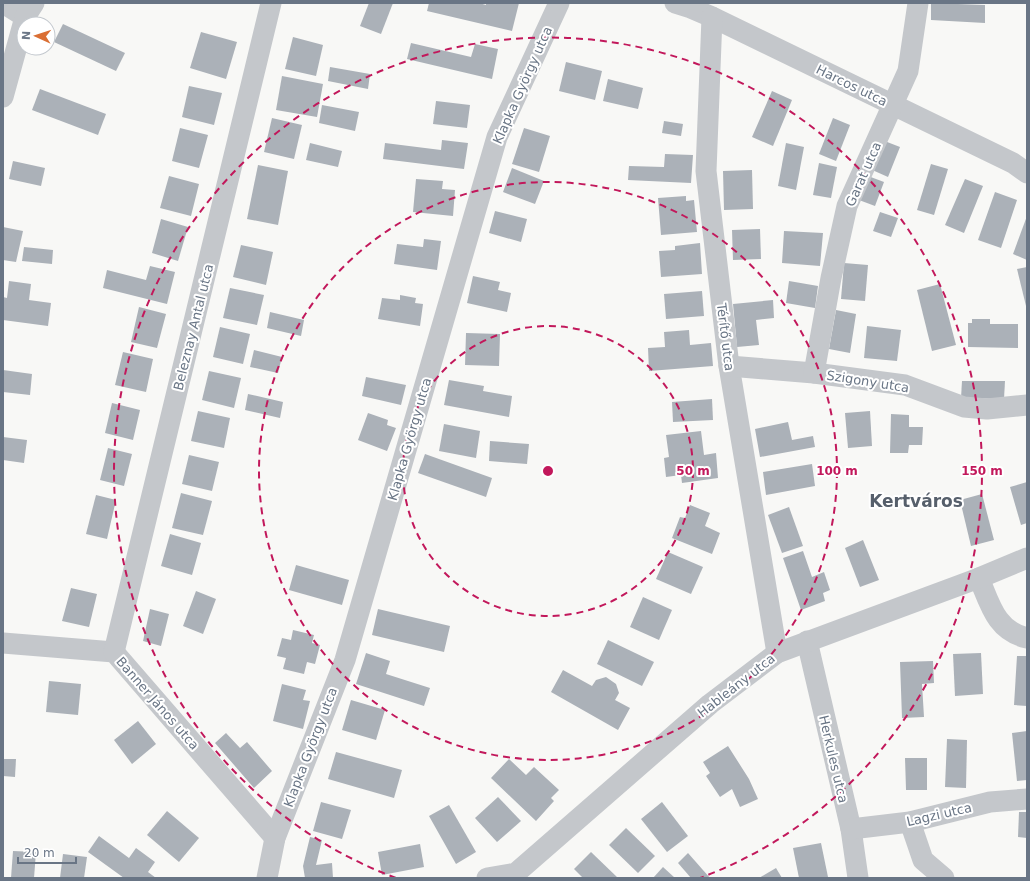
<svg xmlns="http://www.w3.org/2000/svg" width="1030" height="881" font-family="'DejaVu Sans',sans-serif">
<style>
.building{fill:#abb1b8}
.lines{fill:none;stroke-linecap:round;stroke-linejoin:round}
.minor{stroke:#c4c7cb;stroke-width:21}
.ring{fill:none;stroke:#c2185b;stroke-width:2;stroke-dasharray:7 5}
.labels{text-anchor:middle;stroke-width:4;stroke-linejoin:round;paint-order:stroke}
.street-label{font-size:13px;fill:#697585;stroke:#fff}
.district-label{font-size:17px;font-weight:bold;fill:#565f6b;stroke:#fff}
.centre{fill:#c2185b;stroke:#fff;stroke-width:2}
.ring-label{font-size:12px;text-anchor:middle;font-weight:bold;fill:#c2185b;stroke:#fff;stroke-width:4;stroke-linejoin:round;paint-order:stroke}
</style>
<rect width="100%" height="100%" fill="#f8f8f6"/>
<g class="building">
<path d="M369 3H393L381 34 360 26Z"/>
<path d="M429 3H479L486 5V3H519L512 31 427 11Z"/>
<path d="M931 3 985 5V23L931 20Z"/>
<path d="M63 24 125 53 116 71 54 42Z"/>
<path d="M201 32 237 42 226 79 190 68Z"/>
<path d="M293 37 323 45 316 76 285 69Z"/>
<path d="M411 43 471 57 475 44 498 49 492 79 407 59Z"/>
<path d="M566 62 602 71 595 100 559 91Z"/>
<path d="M330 67 370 74 368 89 328 81Z"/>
<path d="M282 76 323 84 317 117 276 110Z"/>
<path d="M608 79 643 88 638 109 603 101Z"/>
<path d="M189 86 222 93 214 125 182 117Z"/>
<path d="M40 89 106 114 98 135 32 110Z"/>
<path d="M772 91 792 100 773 146 752 137Z"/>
<path d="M436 101 470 105 467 128 433 124Z"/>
<path d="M322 105 359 112 355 131 319 123Z"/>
<path d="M272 118 302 125 294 159 264 152Z"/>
<path d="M833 118 850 125 836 161 819 154Z"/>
<path d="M664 121 683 124 681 136 662 133Z"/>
<path d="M180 128 208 135 199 168 172 161Z"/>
<path d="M524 128 550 136 539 172 512 164Z"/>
<path d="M442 140 468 143 464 169 383 159 385 143 441 150Z"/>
<path d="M882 140 900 147 888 177 870 169Z"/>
<path d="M310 143 342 151 338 167 306 160Z"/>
<path d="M786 143 804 147 796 190 778 186Z"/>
<path d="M665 154 693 155 691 183 628 180 629 166 664 167Z"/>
<path d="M13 161 45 168 41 186 9 179Z"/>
<path d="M819 163 837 167 831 198 813 195Z"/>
<path d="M931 164 948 169 934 215 917 210Z"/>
<path d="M258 165 288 171 278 225 247 219Z"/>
<path d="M512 168 544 181 535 204 503 192Z"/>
<path d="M752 170 753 209 724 210 723 171Z"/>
<path d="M169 176 199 184 191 216 160 208Z"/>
<path d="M868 176 884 182 875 206 859 200Z"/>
<path d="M416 179 443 181 442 189 455 190 453 216 413 212Z"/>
<path d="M965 179 983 186 964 233 945 225Z"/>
<path d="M995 192 1017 200 1001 248 978 240Z"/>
<path d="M686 196V201L694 200 697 232 661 235 658 198Z"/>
<path d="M495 211 527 219 521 242 489 233Z"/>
<path d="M880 212 898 218 891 237 873 231Z"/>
<path d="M1027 216V260L1013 254Z"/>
<path d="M161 219 188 227 178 261 152 253Z"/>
<path d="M3 227 23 231 16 262 3 260Z"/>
<path d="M760 229 761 259 733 260 732 230Z"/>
<path d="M784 231 823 233 820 266 782 263Z"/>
<path d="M424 239 441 241 437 270 394 264 397 244 423 247Z"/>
<path d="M700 243 702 274 661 277 659 251 675 250V246Z"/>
<path d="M241 245 273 252 266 285 233 277Z"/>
<path d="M24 247 53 250 52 264 22 261Z"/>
<path d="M844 263 868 265 865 301 841 299Z"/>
<path d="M150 266 175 272 167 304 103 288 107 270 146 280Z"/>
<path d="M1027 267V306H1026L1017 269Z"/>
<path d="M473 276 500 282 498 290 511 293 507 312 467 303Z"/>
<path d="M9 281 31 284 29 300 51 303 48 326 3 320V297L7 298Z"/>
<path d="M789 281 818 286 815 308 786 303Z"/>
<path d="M940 284 956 345 932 351 917 290Z"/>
<path d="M230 288 264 295 257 325 223 318Z"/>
<path d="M702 291 704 316 666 319 664 294Z"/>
<path d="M400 295 416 298 415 303 423 304 420 326 378 319 382 298 400 300Z"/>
<path d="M773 300 774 318 756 320 759 345 737 347 733 304Z"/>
<path d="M139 307 166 314 157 348 131 342Z"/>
<path d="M836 310 856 314 850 353 829 349Z"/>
<path d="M270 312 304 320 301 336 267 328Z"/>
<path d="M972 319H990V324H1018V348L968 347V323H972Z"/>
<path d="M867 326 901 330 897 361 864 358Z"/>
<path d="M220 327 250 334 243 364 213 357Z"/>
<path d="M689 330 690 345 711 343 713 366 649 371 648 348 665 347 664 332Z"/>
<path d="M466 333 500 334 499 366 465 365Z"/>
<path d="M254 350 282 357 278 373 250 367Z"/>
<path d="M123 352 153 359 146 392 115 385Z"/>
<path d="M3 370 32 374 30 395 3 392Z"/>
<path d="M209 371 241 378 234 408 202 400Z"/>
<path d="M366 377 406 385 401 405 362 396Z"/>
<path d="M449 380 484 386 483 391 512 396 509 417 444 405Z"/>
<path d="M962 381H1005L1004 399 961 398Z"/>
<path d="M248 394 283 402 280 418 245 410Z"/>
<path d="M712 399 713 420 673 422 672 402Z"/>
<path d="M112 403 140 410 133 440 105 433Z"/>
<path d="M198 411 230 418 224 448 191 441Z"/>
<path d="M870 411 872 446 848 448 845 413Z"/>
<path d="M368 413 388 420 387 425 396 428 387 451 358 440Z"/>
<path d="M891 414 909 415V427H923L922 445H909L908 453H890Z"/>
<path d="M788 422 792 440 813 436 815 447 760 457 755 429Z"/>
<path d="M444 424 480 431 476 458 439 451Z"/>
<path d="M701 431 704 455 716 453 718 478 682 483 681 475 666 477 664 458 669 457 666 435Z"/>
<path d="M3 437 27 440 24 463 3 460Z"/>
<path d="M490 441 529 444 527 464 489 461Z"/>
<path d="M108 448 132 454 124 486 100 480Z"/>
<path d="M425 454 492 478 486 497 418 473Z"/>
<path d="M189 455 219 462 212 491 182 484Z"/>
<path d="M812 464 815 486 766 495 763 472Z"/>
<path d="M1027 482V523L1021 525 1010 487Z"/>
<path d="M181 493 212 501 203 535 172 528Z"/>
<path d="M982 494 994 540 971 546 960 500Z"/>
<path d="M96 495 116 500 107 539 86 534Z"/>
<path d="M690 505 710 513 705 526 720 533 712 554 672 538 680 517 685 518Z"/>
<path d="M789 507 803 546 782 553 768 515Z"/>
<path d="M170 534 201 543 192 575 161 566Z"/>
<path d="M863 540 879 580 860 587 845 548Z"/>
<path d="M803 551 812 577 824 572 830 590 823 593 825 601 801 610 783 558Z"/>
<path d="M668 552 703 567 691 594 656 579Z"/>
<path d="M296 565 349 580 342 605 289 590Z"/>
<path d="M71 588 97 594 89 627 62 621Z"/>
<path d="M196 591 216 599 203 634 183 626Z"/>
<path d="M643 597 672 610 659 640 630 627Z"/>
<path d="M150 609 169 614 161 646 143 641Z"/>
<path d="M378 609 450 626 444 652 372 635Z"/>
<path d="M293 630 314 635 312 643 320 645 315 664 307 662 304 674 283 669 286 658 277 656 282 638 291 640Z"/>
<path d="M608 640 654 662 642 686 597 664Z"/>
<path d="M366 653 390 661 386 674 430 688 424 706 356 684Z"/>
<path d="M981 653 983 694 955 696 953 654Z"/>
<path d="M1017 656H1027V706L1014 705Z"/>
<path d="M933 661 934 683 922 684 924 717 902 718 900 662Z"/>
<path d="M563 670 592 686 596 680 606 677 616 684 619 693 615 700 630 708 618 730 551 692Z"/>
<path d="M49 681 81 684 78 715 46 712Z"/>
<path d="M282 684 306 690 303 700 310 701 303 729 273 721Z"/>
<path d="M351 700 385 710 376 740 342 730Z"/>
<path d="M138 721 156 744 132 764 114 740Z"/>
<path d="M1027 731V780L1017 781 1012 733Z"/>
<path d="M226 733 240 748 247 742 272 771 254 788 215 743Z"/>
<path d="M947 739 967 740 966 788 945 787Z"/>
<path d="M728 746 749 779 758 799 740 807 732 789 720 797 706 776 710 773 703 762Z"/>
<path d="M336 752 402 770 394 798 328 779Z"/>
<path d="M905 758H927V790H906Z"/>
<path d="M3 759H16L15 777 3 776Z"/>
<path d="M509 759 526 775 534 767 559 790 551 798 554 801 536 821 491 778Z"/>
<path d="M498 797 521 821 497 842 475 818Z"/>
<path d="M321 802 351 810 342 839 313 831Z"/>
<path d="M662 802 688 836 667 852 641 819Z"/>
<path d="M449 805 476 852 456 864 429 816Z"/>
<path d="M167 811 199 838 179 862 147 835Z"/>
<path d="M1019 812H1027V838L1018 837Z"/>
<path d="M626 828 655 856 638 873 609 845Z"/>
<path d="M99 836 129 858 136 848 155 862 148 872 156 878H124L88 852Z"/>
<path d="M310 837 322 840 316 865 332 863 333 878H305L303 866Z"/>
<path d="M821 843 828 877 799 878 793 848Z"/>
<path d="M420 844 424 867 382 875 378 852Z"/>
<path d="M13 851 36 852 34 878H11Z"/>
<path d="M591 852 618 878H583L574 869Z"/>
<path d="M688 853 710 878H691L678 863Z"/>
<path d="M63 854 87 857 84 878H60Z"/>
<path d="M663 867 675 878H653Z"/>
<path d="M776 868 782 878H759Z"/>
</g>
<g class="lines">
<g class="minor">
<path d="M3 3 25 17"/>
<path d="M675 3 691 8 712 17 1013 163 1027 173"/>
<path d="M712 17 706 171 729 366 777 653"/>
<path d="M3 97 25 17 34 3"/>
<path d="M729 366 814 373 905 385 964 407 987 409 1027 405"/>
<path d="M814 373 831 278 847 206 908 71 918 3"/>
<path d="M979 578C990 604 996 631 1027 638"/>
<path d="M807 641 851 829 858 878"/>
<path d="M3 643 114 652 275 838"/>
<path d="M114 652 271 3"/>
<path d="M910 822 923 860 944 878"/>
<path d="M851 829 910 822 990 802 1027 799"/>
<path d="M267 878 275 838 345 660 497 137 559 3"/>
<path d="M487 878 516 873 710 704 777 653 979 578 1027 558"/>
</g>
</g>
<g class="ring">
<circle cx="548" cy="471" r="145"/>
<circle cx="548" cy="471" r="289"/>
<path d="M396 878A434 434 0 1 1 700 878"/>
</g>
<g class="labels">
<g class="street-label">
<text transform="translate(522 85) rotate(-66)" y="5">Klapka György utca</text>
<text transform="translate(852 85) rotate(26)" y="5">Harcos utca</text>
<text transform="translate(863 174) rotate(-66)" y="5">Garat utca</text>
<text transform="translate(193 327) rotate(-76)" y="5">Beleznay Antal utca</text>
<text transform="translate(726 337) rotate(83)" y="5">Térítő utca</text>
<text transform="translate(868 381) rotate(9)" y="5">Szigony utca</text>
<text transform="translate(409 439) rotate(-74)" y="5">Klapka György utca</text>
<text transform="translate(736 685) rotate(-38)" y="5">Hableány utca</text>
<text transform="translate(158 703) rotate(49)" y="5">Banner János utca</text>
<text transform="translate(310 747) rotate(-69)" y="5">Klapka György utca</text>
<text transform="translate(834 759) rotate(77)" y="5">Herkules utca</text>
<text transform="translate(939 814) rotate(-13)" y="5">Lagzi utca</text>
</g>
<g class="district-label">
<text x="916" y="507">Kertváros</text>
</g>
</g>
<circle cx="548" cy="471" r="6" class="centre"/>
<g class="ring-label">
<text x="693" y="475">50 m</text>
<text x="837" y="475">100 m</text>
<text x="982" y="475">150 m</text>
</g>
<rect width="1030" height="881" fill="none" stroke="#697585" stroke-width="8"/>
<g transform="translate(36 36) rotate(273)"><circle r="19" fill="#ffffff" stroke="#c3c8ce"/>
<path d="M0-3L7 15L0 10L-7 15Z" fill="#da6f34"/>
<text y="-6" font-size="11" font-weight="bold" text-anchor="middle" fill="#697585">N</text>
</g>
<path d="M18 857v6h58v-6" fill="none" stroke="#697585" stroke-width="2"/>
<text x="24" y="857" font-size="12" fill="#697585" stroke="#ffffff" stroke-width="3" paint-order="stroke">20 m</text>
</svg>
